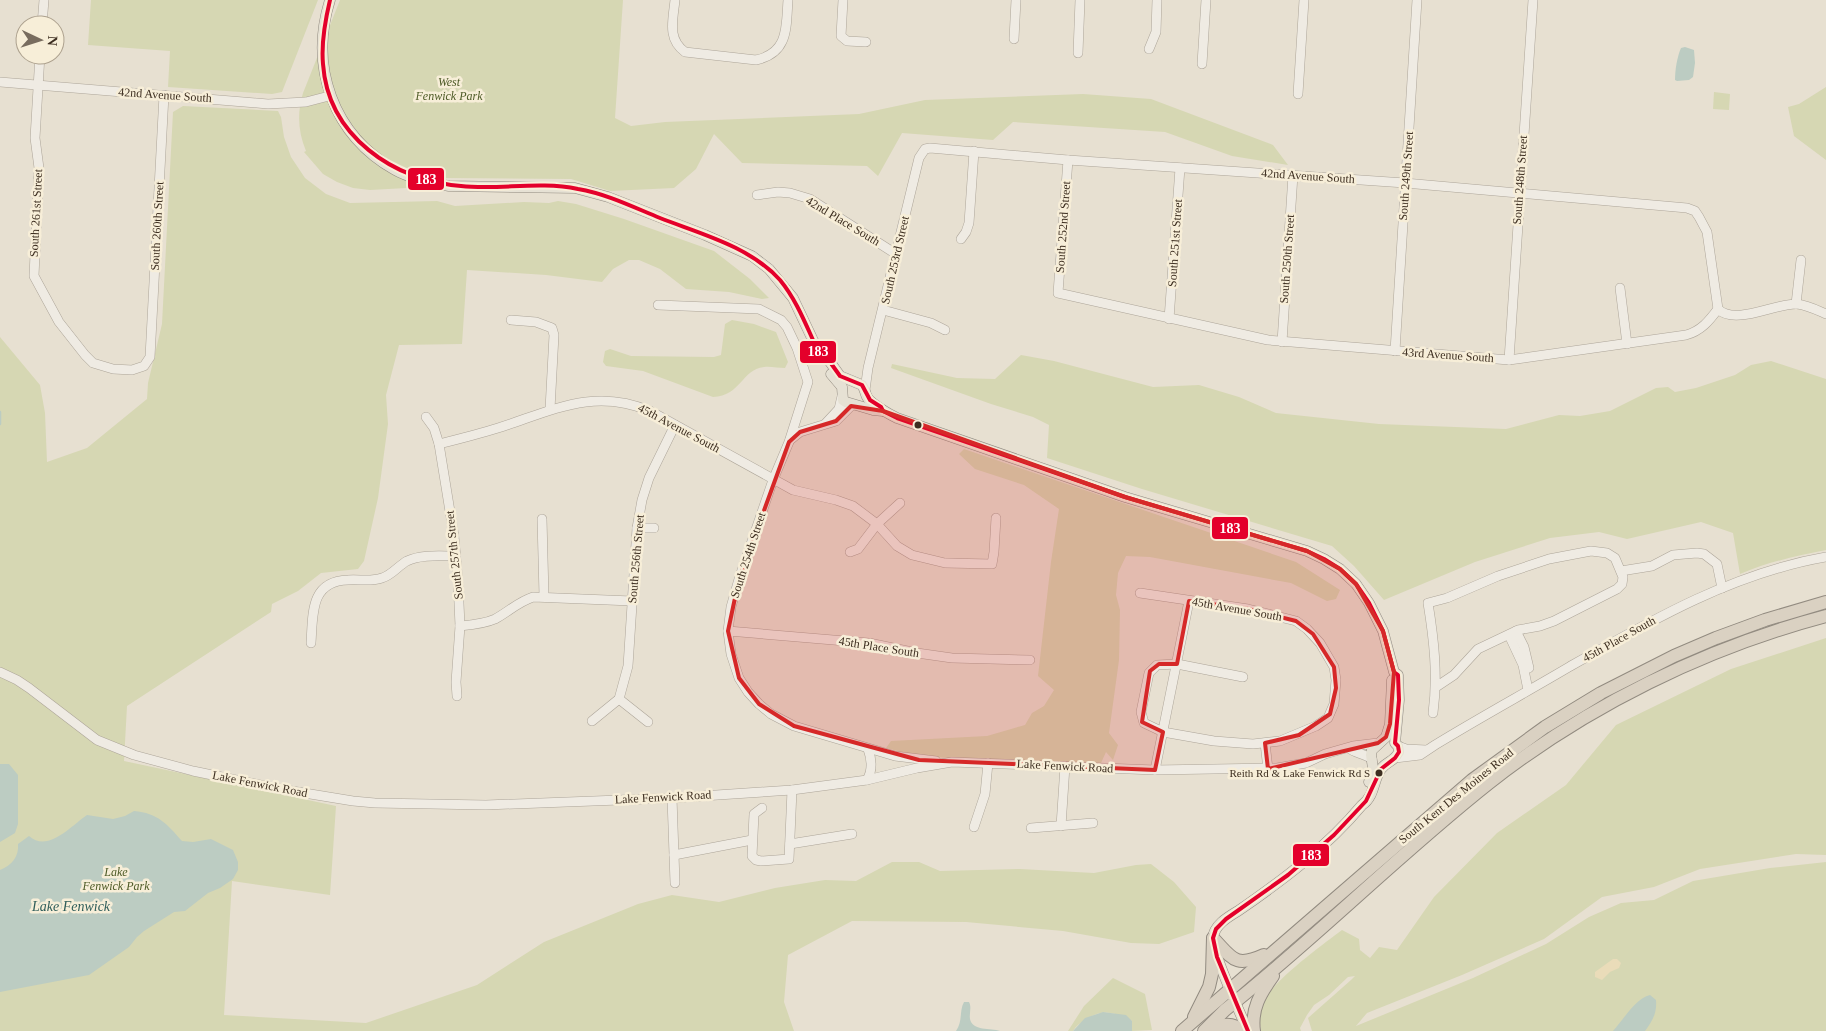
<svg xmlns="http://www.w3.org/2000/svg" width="1826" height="1031" font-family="Georgia,serif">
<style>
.green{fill:#d6d7b3}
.sand{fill:#eadcb9}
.water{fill:#bcccc2}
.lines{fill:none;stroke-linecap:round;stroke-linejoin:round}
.stream{stroke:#bcccc2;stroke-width:2.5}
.minor-casing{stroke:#ada599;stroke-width:10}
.major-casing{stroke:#928b80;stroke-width:11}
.highway-casing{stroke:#928b80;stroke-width:14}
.minor{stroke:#efebe3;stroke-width:9}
.major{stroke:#e6e1d4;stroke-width:10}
.highway{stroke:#dad1c2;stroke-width:12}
.bus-1-casing{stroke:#f7eed8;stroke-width:8}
.bus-1{stroke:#e4002b;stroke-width:4}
.marked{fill:#d62828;fill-opacity:0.2;stroke:#d62828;stroke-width:4;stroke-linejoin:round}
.bus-dot{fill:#3d2e20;stroke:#f7eed8;stroke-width:2}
.labels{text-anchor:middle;stroke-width:5;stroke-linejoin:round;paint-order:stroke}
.bus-label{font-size:11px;fill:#3d2e20;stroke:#f7eed8;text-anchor:end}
.park-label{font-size:12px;font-style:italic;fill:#4d5a26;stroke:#f7eed8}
.street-label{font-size:12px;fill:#3d2e20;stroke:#f7eed8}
.water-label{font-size:14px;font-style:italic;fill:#2f5d5a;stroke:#f7eed8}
.line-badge{stroke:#f7eed8;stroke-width:2}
.badge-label{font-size:14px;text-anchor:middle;font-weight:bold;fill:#fff}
</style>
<rect width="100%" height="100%" fill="#e7e0d1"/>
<g class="green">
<path d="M91 0H318L282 92 272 94 168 87 170 51 88 45Z"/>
<path d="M340 0H623L615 118 631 126 665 122 859 114 925 100 1083 94 1151 99 1273 145 1288 165 1232 156 1165 132 1013 122 993 140 902 133 878 176 867 166 742 163 714 134 696 169 674 188 610 191 571 179 442 178 419 174 388 159 406 179 425 187 370 190 353 188 337 182 323 174 304 152 306 151C298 132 297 113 303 93Z"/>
<path d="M1826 87V160L1794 136 1788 107 1799 104Z"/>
<path d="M1714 92 1730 94 1729 110 1713 109Z"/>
<path d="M183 106 278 111 281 117 284 137 291 157 305 178 326 194 350 203 437 201 455 206 524 202 549 203 558 201 576 204 624 219 714 251 750 279 769 298 762 299 729 292 686 289 660 269 639 260H629L613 269 602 282 546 275 467 270 462 344 399 345 386 395 388 424 378 498 364 561 358 569 321 573 298 591 272 604 271 612 127 706 124 761 336 806 330 895 232 881 224 1015 366 1023 477 985 544 942 638 904 672 895 719 902 775 888 825 880 856 881 892 862H919L940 871 1020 869 1094 873 1136 865 1151 864 1174 882 1196 907 1194 932 1159 944 1131 943 1063 931 966 922 852 921 788 955 784 1002 794 1031H0V337L40 385 45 413 47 462 87 448 147 399 148 383 162 324 173 112Z"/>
<path d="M732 320 754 324 776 332 788 362 785 368C778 368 770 366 764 367 741 370 741 396 713 397L643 371 606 366 603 362 605 351 610 349 631 356 714 357 721 355 725 324Z"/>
<path d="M1021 355 1054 361 1153 387 1199 385 1239 397 1276 413 1379 424 1506 429 1559 415 1580 416 1610 411 1656 388 1668 387 1675 392 1696 388 1735 375 1751 365 1771 361 1826 379V550C1796 556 1768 562 1740 574L1733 533 1701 522 1627 539 1599 532 1550 538 1475 562 1384 600 1354 566 1332 546 1142 489 1047 458 1049 425 1033 417 991 404 891 368 892 364 957 378 995 379Z"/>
<path d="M964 449 1296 562 1340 590 1336 599 1327 601 1291 583 1150 557 1126 556 1118 573 1116 595 1120 610 1119 660 1109 733 1118 745 1113 760 1106 752 1101 763 956 759 910 754 886 748 891 741 987 736 1025 725 1032 713 1044 706 1054 690 1038 676 1051 562 1059 509 1024 485 975 469 959 454Z"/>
<path d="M1826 638V855L1796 854 1700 869 1654 887 1602 897 1544 939 1462 975 1367 1013 1356 1026 1473 978 1546 944 1589 917 1621 903 1654 900 1693 881 1770 868 1826 862V1031H1312L1308 1018 1351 980 1355 976 1348 977 1329 995 1314 1005 1307 1015 1300 1028 1301 1031H1261C1260 1022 1258 1013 1262 1004 1270 983 1322 945 1342 930L1359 939 1360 950 1370 958 1379 947 1397 950 1434 897 1497 833 1566 785 1616 725 1731 669Z"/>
<path d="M1113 978 1145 994 1152 1030 1132 1031V1021C1114 1012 1103 1008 1085 1020 1080 1023 1076 1026 1073 1031H1068L1084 1006Z"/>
</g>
<path class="sand" d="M1613 959H1617L1621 963 1619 968 1610 972 1602 980 1595 977V972Z"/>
<g class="water">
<path d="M1685 47 1694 50 1695 63 1693 77 1689 80 1677 81 1675 80C1675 70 1677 57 1681 48Z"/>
<path d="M0 764H9L18 775V824L15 833 0 842Z"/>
<path d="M134 811C158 813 167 824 182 841L193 842 211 839 233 850 238 862V870L233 879 220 888 208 893 185 911 174 912 144 931 137 937 129 947 89 975 0 992V870C12 865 19 857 18 844L29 836C48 853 71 826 87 815L113 819 125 816Z"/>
<path d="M1650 995 1656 1000C1657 1013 1653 1020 1645 1031H1613C1624 1019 1635 999 1650 995Z"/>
<path d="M964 1002H969C972 1008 969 1013 970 1019 972 1031 991 1028 1000 1031H956C963 1021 959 1011 964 1002Z"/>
<path d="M1103 1012 1126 1015 1132 1021V1031H1073L1085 1018Z"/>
</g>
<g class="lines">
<path class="stream" d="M0 412V424"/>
<defs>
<g id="minor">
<path d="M675 0C673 20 667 39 685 52L756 60C789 53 786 27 788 0"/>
<path d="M843 0 841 36 847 41 866 42"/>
<path d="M42 25 44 0"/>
<path d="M1014 39 1016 0"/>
<path d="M1149 49 1156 32 1157 0"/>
<path d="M1078 53 1080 0"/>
<path d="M40 55 35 138 39 168 34 276 59 322 85 355 93 363 113 369 132 370 144 366 150 357 164 95"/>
<path d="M1202 64 1206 0"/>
<path d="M0 82 268 104 306 102 329 96"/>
<path d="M1298 94 1304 0"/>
<path d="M1068 160 1058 293 1268 340 1509 360 1686 335C1701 331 1709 321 1718 309"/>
<path d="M757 195 778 192 790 193 810 199 896 254"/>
<path d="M961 239 966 232 969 223 974 151"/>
<path d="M1620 288 1627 344"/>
<path d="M1796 304 1801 260"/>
<path d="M658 305 759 309 781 320 787 327 797 348 808 382 789 442 773 480 739 579 731 607 728 631 731 654 739 678 748 692 759 704 771 714 794 726 895 756 936 761"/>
<path d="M1718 309C1735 326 1775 303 1797 304 1807 305 1817 310 1826 314"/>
<path d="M883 310 931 323 945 330"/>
<path d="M1169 319 1180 168"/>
<path d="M511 320 536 322 552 328 554 335 550 409"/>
<path d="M1282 342 1293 175"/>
<path d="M1395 351 1417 0"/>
<path d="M1509 360 1533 0"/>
<path d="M865 390 868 368 919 158 925 149 930 148 1068 160 1405 183 1687 208 1695 211 1699 217 1707 232 1718 309"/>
<path d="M426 417 434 428 439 444 454 536 458 581 460 626 456 682 457 696"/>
<path d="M826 423 839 409 842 396"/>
<path d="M790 440 800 432 836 421 851 406 855 405"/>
<path d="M439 444C459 439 479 434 498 428 552 411 593 387 650 411L793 490 836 500 853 506 877 524 897 546 912 555 945 563 992 564 994 552 996 518"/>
<path d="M542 519 544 596"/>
<path d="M637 528H654"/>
<path d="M850 552 858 549 877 524 900 503"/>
<path d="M1621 571 1652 566 1673 555 1697 553 1704 554 1717 564 1722 588"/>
<path d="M1140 593 1248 609 1296 621 1307 629 1320 643 1334 667 1336 680 1334 704 1328 718 1316 726 1280 741 1253 744 1214 741 1163 732 1144 723 1141 712 1149 673 1157 665 1177 664 1243 677"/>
<path d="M460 626C471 625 484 624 495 619 508 612 518 602 533 597L632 601"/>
<path d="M728 631 869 643 917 653 952 658 1030 660"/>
<path d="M1516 631 1524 647 1529 668"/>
<path d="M1509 635 1523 665 1528 690"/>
<path d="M311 643C313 614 310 581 348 580 359 579 371 582 382 578 392 575 398 566 407 561 421 554 441 556 456 556"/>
<path d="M0 672 17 680 29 688 97 740 134 755 193 771 280 789 353 801 375 803 486 805 672 798 792 790 867 780 917 768 952 762 1155 770 1277 768 1306 763 1325 754 1353 746 1378 743"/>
<path d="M619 699 628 666 637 528 642 500 649 478 675 425"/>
<path d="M619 699 648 722"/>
<path d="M1433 713C1438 676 1434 640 1428 603L1447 598 1498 576 1549 559 1591 551 1607 553 1615 558 1623 577 1622 584 1617 589 1554 621 1540 626 1518 630 1478 649 1454 675 1436 687"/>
<path d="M592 721 619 699"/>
<path d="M1265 743 1268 769"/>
<path d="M1398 746 1406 749 1426 750"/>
<path d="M1349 748C1354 753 1365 754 1372 759"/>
<path d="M1395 758 1420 755 1435 745C1479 718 1525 693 1569 667 1650 621 1733 573 1826 557"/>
<path d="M1155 770 1189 601"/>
<path d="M867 780C873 770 872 760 868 749"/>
<path d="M672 798 675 883"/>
<path d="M762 808 754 814 752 856 756 860 761 861 789 859 792 790"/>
<path d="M1061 826 1065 766"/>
<path d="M974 827 985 794 988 763"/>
<path d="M1031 828 1093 823"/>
<path d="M790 844 852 834"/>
<path d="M674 855 752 840"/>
</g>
<g id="major">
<path d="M330 0C309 67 333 135 395 170 411 179 431 183 449 186L575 188 608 197 705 235 752 256 769 269 793 298 819 353V359"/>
<path d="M819 353 825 355 840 376 862 385C865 389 865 393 867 397 871 404 889 414 897 418L1125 497 1307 551 1324 559 1340 569 1356 584 1369 603 1383 631 1394 672 1398 675 1399 700 1395 743 1398 746 1399 752C1394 762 1387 761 1381 769 1373 780 1375 796 1362 805 1327 847 1283 880 1238 911 1228 917 1214 925 1213 938 1213 955 1240 1013 1248 1031"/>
<path d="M831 374 842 387 843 400 846 402 873 410 883 411"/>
<path d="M1369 782 1373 768 1371 755 1372 750 1386 737 1390 724 1392 680"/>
</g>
<g id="highway">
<path d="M1213 938C1233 959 1235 968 1264 955"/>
<path d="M1194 1017 1209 987 1212 974 1213 938"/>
<path d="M1182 1031 1472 780 1545 727 1601 693 1674 656 1716 638 1765 620 1826 602"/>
<path d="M1204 1031 1225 1010C1316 938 1398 855 1489 783 1587 706 1705 648 1826 616"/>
<path d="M1208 1031C1219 1025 1232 1021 1241 1031"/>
<path d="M1254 1031C1251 1009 1260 994 1273 976"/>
</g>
</defs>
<use href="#minor" class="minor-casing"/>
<use href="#major" class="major-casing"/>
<use href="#highway" class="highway-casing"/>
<use href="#minor" class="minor"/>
<use href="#major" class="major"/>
<use href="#highway" class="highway"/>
<defs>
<path id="bus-1" d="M330 0C325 21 321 42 323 64 328 136 394 181 461 186 500 190 539 181 578 189 607 194 633 207 660 218 701 234 749 246 780 280 798 302 807 328 819 353L825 355 840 376 862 385 870 400 881 407 883 411 897 418 1125 497 1307 551 1324 559 1340 569 1356 584 1369 603 1383 631 1394 672 1398 675 1399 700 1395 743 1398 746 1399 752 1395 758 1381 769 1366 801 1334 835 1288 875 1226 919 1216 929 1213 938 1217 957 1248 1031"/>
</defs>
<use href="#bus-1" class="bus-1-casing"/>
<use href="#bus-1" class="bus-1"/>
</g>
<path class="marked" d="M851 406 883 411 1125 497 1307 551 1340 569 1356 584 1383 631 1394 672 1390 724 1386 737 1378 743 1268 769 1265 743 1299 735 1330 714 1336 688 1334 667 1313 634 1296 621 1248 609 1189 601 1177 664H1159L1150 671 1142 722 1163 732 1155 770 919 760 794 726 759 704 739 678 728 631 739 579 789 442 800 432 836 421Z"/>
<g class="bus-dot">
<circle cx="918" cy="425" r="4.5"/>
<circle cx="1379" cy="773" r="4.5"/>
</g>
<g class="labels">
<g class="bus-label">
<text x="1370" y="777">Reith Rd &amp; Lake Fenwick Rd S</text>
</g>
<g class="park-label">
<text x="449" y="86">West<tspan x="449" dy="14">Fenwick Park</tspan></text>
<text x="116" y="876">Lake<tspan x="116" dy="14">Fenwick Park</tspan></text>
</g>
<g class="street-label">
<text transform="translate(165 95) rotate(4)" y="4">42nd Avenue South</text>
<text transform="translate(1308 176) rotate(4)" y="4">42nd Avenue South</text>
<text transform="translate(1406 176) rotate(-86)" y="4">South 249th Street</text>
<text transform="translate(1520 180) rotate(-86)" y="4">South 248th Street</text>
<text transform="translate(36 213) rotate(-87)" y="4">South 261st Street</text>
<text transform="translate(843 221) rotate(31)" y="4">42nd Place South</text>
<text transform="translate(157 226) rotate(-87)" y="4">South 260th Street</text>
<text transform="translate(1063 227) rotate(-86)" y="4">South 252nd Street</text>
<text transform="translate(1175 243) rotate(-86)" y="4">South 251st Street</text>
<text transform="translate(1287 259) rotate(-86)" y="4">South 250th Street</text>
<text transform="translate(895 260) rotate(-77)" y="4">South 253rd Street</text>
<text transform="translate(1448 355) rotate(4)" y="4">43rd Avenue South</text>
<text transform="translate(679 428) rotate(28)" y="4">45th Avenue South</text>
<text transform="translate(454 555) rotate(-96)" y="4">South 257th Street</text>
<text transform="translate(748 555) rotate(-72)" y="4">South 254th Street</text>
<text transform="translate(636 559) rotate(-85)" y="4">South 256th Street</text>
<text transform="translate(1237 609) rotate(10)" y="4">45th Avenue South</text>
<text transform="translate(1619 639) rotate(-29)" y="4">45th Place South</text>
<text transform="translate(879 647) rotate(9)" y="4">45th Place South</text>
<text transform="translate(1065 766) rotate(3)" y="4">Lake Fenwick Road</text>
<text transform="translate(260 784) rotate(11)" y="4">Lake Fenwick Road</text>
<text transform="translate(1456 796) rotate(-39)" y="4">South Kent Des Moines Road</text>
<text transform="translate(663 797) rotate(-3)" y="4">Lake Fenwick Road</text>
</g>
<g class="water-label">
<text x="71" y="911">Lake Fenwick</text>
</g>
</g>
<g class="line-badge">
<rect x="407" y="167" width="38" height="24" rx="5" fill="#e4002b"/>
<rect x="799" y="340" width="38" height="24" rx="5" fill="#e4002b"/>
<rect x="1211" y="516" width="38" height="24" rx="5" fill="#e4002b"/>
<rect x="1292" y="843" width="38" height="24" rx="5" fill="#e4002b"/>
</g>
<g class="badge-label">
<text x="426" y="184">183</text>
<text x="818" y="356">183</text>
<text x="1230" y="533">183</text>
<text x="1311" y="860">183</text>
</g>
<g transform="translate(40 40) rotate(94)"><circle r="24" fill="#f7eed8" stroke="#ada18e"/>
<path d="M0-4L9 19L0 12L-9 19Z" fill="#786c5e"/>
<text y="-8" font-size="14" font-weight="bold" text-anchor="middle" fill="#3d2e20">N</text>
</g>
</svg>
